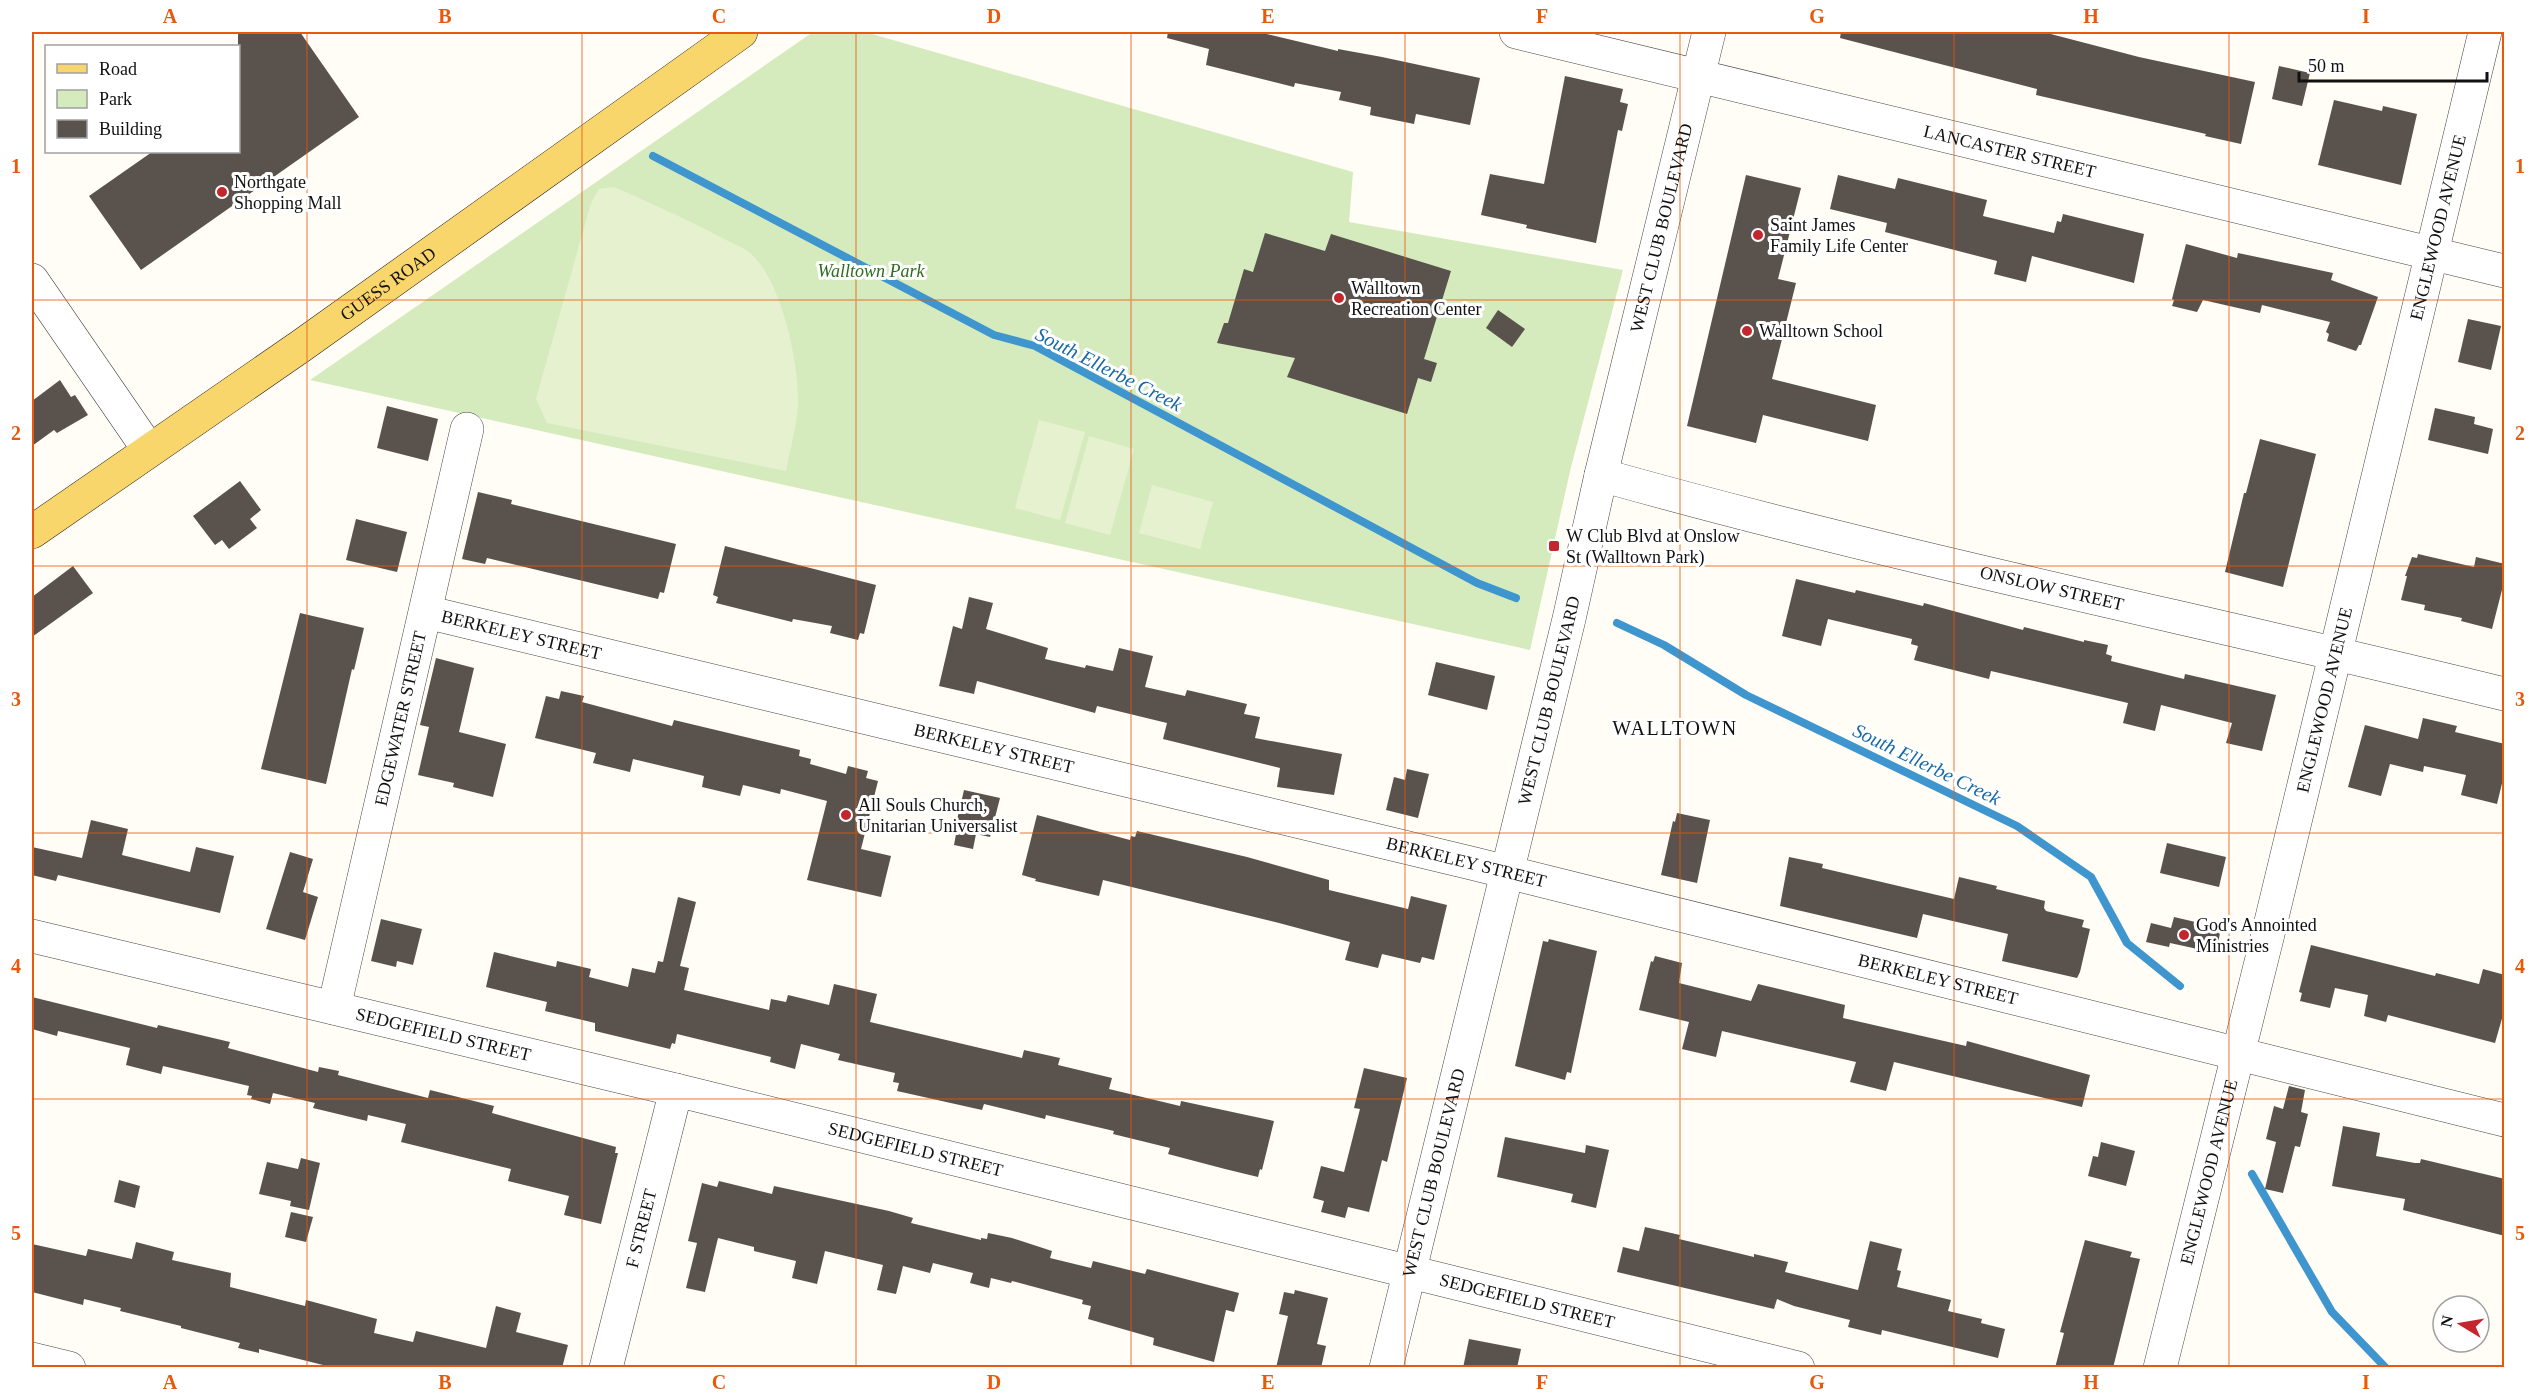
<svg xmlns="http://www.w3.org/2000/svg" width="2536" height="1399" font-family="Georgia,serif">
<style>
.green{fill:#d5ebbd}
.pitch{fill:#e6f2cf}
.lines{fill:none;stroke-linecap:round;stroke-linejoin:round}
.stream{stroke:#3f96cf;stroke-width:8}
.building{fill:#5a524d}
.minor-casing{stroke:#444;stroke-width:34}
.major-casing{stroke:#222;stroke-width:34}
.minor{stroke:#fff;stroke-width:33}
.major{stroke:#f9d66b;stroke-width:33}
.grid{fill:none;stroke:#e8590c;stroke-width:1.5;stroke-opacity:0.55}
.poi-dot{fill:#c4262e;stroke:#fff;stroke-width:2}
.labels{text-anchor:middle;stroke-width:6;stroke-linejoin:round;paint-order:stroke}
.street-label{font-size:18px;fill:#111;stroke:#fff}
.poi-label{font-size:18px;fill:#111;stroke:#fff;text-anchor:start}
.park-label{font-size:18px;font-style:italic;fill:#2f6b1f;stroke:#fff}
.water-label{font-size:20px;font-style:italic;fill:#1768a6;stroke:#fff}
.neighbourhood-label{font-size:20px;letter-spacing:1.5px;fill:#111;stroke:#fff}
.neatline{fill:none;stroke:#e8590c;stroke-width:2}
.grid-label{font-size:20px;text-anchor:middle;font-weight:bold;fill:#e8590c}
</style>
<rect width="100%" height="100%" fill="#fffdf5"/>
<path class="green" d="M813 32H865L1353 172 1349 222 1623 270 1571 467 1530 650 310 380Z"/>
<g class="pitch">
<path d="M614 187C650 203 687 219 722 238 731 243 743 247 750 253 782 280 799 364 798 404 797 426 790 449 786 471L547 423 536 399 591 203 599 189Z"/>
<path d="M1039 420 1085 432 1060 520 1015 508Z"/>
<path d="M1089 436 1134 449 1110 535 1065 523Z"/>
<path d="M1152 485 1213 502 1200 549 1139 533Z"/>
</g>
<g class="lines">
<g class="stream">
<path d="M653 156 994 335 1035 346 1477 583 1516 598"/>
<path d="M1617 623 1664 645 1746 695 2017 826 2091 877 2127 943 2180 986"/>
<path d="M2252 1174 2332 1312 2386 1368"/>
</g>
</g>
<g class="building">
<path d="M238 32H300L359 117 141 270 89 196 152 152H238Z"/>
<path d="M1168 32H1258L1338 51V49L1382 57 1480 78 1470 125 1416 114 1414 124 1370 115 1371 107 1339 100 1341 92 1295 83 1294 87 1206 65 1209 49 1167 38Z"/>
<path d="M1841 32H2043L2139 57 2255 82 2241 144 2205 136 2206 134 2036 95 2037 89 1840 38Z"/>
<path d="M2279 66 2310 73 2302 106 2272 99Z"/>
<path d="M1565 76 1623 89 1620 102 1628 104 1622 131 1618 130 1596 243 1526 228 1527 225 1481 215 1490 174 1544 184Z"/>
<path d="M2334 100 2382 111 2383 106 2417 114 2401 185 2318 165Z"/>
<path d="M1746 175 1801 188 1778 279 1796 283 1772 379 1876 405 1868 441 1763 415 1756 443 1687 426Z"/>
<path d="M1838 175 1895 189 1898 178 1987 200 1983 216 2054 233 2057 221 2061 222 2063 214 2144 234 2134 283 2032 256 2026 282 1994 274 1997 261 1885 232 1887 223 1830 209Z"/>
<path d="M1265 233 1325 251 1331 234 1451 271 1424 359 1437 363 1431 382 1418 378 1407 414 1287 377 1295 358 1217 343 1224 323H1228L1244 269 1253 272Z"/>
<path d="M2186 244 2237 258 2238 253 2333 273 2331 280 2378 297 2361 345H2359L2356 351 2327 341 2329 334 2326 332 2330 322 2262 305 2260 313 2203 300 2197 312 2172 306 2174 300 2172 299Z"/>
<path d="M1498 310 1525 329 1512 347 1486 328Z"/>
<path d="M2468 319 2501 326 2491 370 2458 362Z"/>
<path d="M60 380 71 397 75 395 88 415 57 433 54 430 32 446V401Z"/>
<path d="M387 406 438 419 428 461 377 448Z"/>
<path d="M2435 408 2475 417 2474 424 2493 429 2488 454 2428 440Z"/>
<path d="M2260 439 2316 454 2283 587 2225 572 2244 493H2246Z"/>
<path d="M240 481 261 510 250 519 257 528 229 549 222 540 215 545 193 516Z"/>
<path d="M478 492 512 500 511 504 676 544 664 593 660 592 658 599 487 558 485 564 462 559Z"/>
<path d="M356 519 407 532 397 572 346 560Z"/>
<path d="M725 546 876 585 864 634 860 633 858 640 830 633 832 626 793 619 792 622 716 603 718 597 713 595Z"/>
<path d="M2418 554 2474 567 2476 557 2505 564V578L2492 629 2461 621 2462 618 2424 610 2425 605 2401 600 2407 576H2405L2412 557 2417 558Z"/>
<path d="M73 566 93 593 32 637V597Z"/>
<path d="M1796 579 1855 593 1856 590 1923 606 1924 603 2023 630 2024 627 2084 642V640L2108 645 2106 654 2112 656 2111 661 2184 679 2185 674 2276 695 2262 751 2226 743 2232 723 2161 705 2155 731 2123 723 2128 703 1991 671 1989 679 1914 660 1918 646 1911 644 1912 639 1828 619 1821 646 1782 636Z"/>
<path d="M969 597 993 603 986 629 1048 648 1045 659 1085 668 1086 665 1113 671 1119 648 1153 656 1145 687 1185 696 1187 690 1247 704 1244 714 1260 717 1255 738 1342 754 1334 795 1277 787 1280 768 1163 739 1167 723 1097 706 1095 713 977 681 974 694 939 686 953 626 962 629Z"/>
<path d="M300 613 364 628 354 670 352 669 326 784 261 769Z"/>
<path d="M436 658 474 668 459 732 506 744 493 797 453 787 454 783 418 775 429 727 420 725Z"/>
<path d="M1436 662 1495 676 1487 710 1428 695Z"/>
<path d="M561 691 584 696 582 702 672 726 674 720 800 750 799 756 811 759 810 764 846 774 848 766 868 771 866 778 878 781 861 849 891 856 881 897 807 880 827 801 781 789 780 794 743 785 740 796 702 787 704 776 633 759 630 772 593 763 596 753 535 738 546 696 559 699Z"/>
<path d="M2423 718 2457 726 2455 732 2505 744V771L2497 804 2461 795 2466 775 2424 766 2423 772 2390 764 2381 796 2348 787 2365 725 2418 739Z"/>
<path d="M1407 769 1429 774 1418 818 1386 810 1394 777 1405 780Z"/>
<path d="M964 790 1000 798 990 837 976 834 973 849 954 845 957 829 955 828Z"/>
<path d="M1677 813 1710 820 1697 883 1661 875 1673 821 1675 822Z"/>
<path d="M1037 815 1130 840 1131 836 1135 837 1137 831 1247 857 1329 880V890L1408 909 1411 896 1447 905 1434 960 1422 957 1420 963 1382 954 1378 968 1345 960 1350 942 1279 923 1103 880 1099 896 1035 881 1036 879 1022 875Z"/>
<path d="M91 820 128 829 122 855 190 872 196 847 234 856 220 913 58 875 56 881 32 875V847L82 858Z"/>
<path d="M2167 843 2226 857 2219 887 2160 873Z"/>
<path d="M290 852 313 859 303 892 318 897 305 940 266 929Z"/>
<path d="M1789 857 1823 864 1822 868 1954 899 1959 877 1997 886 1996 889 2045 901 2044 908 2046 911 2084 920 2082 927 2090 929 2080 972 2077 978 2002 961 2008 934 1923 914 1917 938 1780 906Z"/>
<path d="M678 897 696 902 680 966 689 968 684 990 769 1010 771 999 786 1002 788 995 829 1005 834 984 877 994 870 1022 1022 1058 1024 1050 1060 1058 1058 1065 1112 1078 1109 1089 1180 1106 1181 1101 1274 1121 1262 1170 1260 1169 1258 1177 1225 1169 1168 1154 1170 1148 1113 1134 1114 1131 1046 1115 1045 1119 984 1104 982 1110 897 1091 899 1083 893 1082 895 1073 838 1060 840 1054 801 1044 795 1069 770 1062 771 1057 677 1034 675 1044 672 1043 670 1049 595 1031V1023L545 1011 547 1002 486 987 494 952 556 967 557 961 591 969 589 977 628 987 632 968 655 973 658 961 663 962Z"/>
<path d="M2174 917 2221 928 2216 953 2170 943 2169 947 2146 942 2151 923 2171 928Z"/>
<path d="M381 919 422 929 413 965 397 961 396 967 371 961Z"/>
<path d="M1549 939 1597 951 1571 1073 1567 1072 1565 1080 1515 1066 1543 941 1548 942Z"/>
<path d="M2311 945 2435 976 2436 973 2479 984 2483 969 2505 975V1008L2495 1043 2388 1015 2386 1022 2364 1016 2368 995 2335 988 2330 1008 2300 1001 2302 993 2299 992Z"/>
<path d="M1655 956 1682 963 1679 983 1751 1001 1758 984 1845 1005 1843 1018 1966 1046 1967 1041 2090 1075 2082 1107 1894 1062 1886 1091 1850 1082 1856 1062 1722 1031 1716 1057 1682 1049 1689 1022 1639 1010 1651 961 1653 962Z"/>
<path d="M32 997 157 1028 158 1025 230 1042 228 1048 318 1072 319 1067 339 1071 338 1075 428 1098 430 1090 494 1106 492 1113 616 1147 615 1153H618L601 1224 564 1215 569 1196 508 1181 511 1169 401 1142 406 1124 368 1115 367 1121 313 1108 315 1103 273 1093 270 1104 251 1099 252 1096 247 1095 249 1086 163 1066 161 1074 126 1065 130 1048 58 1031 57 1036 32 1029Z"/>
<path d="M1364 1068 1407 1078 1387 1162 1382 1160 1369 1212 1348 1207 1345 1218 1321 1212 1324 1201 1313 1198 1321 1166 1344 1172 1360 1109 1354 1108Z"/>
<path d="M2289 1086 2305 1090 2301 1112 2308 1114 2300 1147 2295 1146 2283 1193 2265 1189 2276 1142 2266 1139 2274 1106 2283 1109Z"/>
<path d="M2343 1126 2380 1133 2376 1156 2415 1163H2420L2421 1159 2505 1179V1236L2403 1210 2405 1199 2332 1186Z"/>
<path d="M1505 1137 1585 1153 1586 1145 1609 1150 1596 1208 1571 1202 1573 1194 1497 1177Z"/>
<path d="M2101 1142 2135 1151 2126 1186 2088 1176 2093 1156 2098 1157Z"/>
<path d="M301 1158 320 1163 309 1210 290 1206 291 1201 259 1194 267 1162 298 1169Z"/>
<path d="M119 1180 140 1186 135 1208 114 1202Z"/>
<path d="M719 1181 772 1194 774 1186 889 1211 913 1218 911 1223 981 1240V1238L987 1239 988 1233 1012 1238 1052 1251 1050 1258 1091 1268 1093 1261 1145 1274 1147 1269 1239 1293 1234 1312 1226 1310 1214 1362 1153 1345 1154 1338 1088 1319 1091 1306 1082 1304 1083 1300 1012 1281 1011 1283 991 1278 989 1288 970 1283 973 1273 933 1263 930 1273 903 1266 896 1294 877 1290 883 1265 825 1251 817 1284 792 1278 796 1261 754 1251V1247L718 1238 705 1292 686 1288 697 1243 688 1241 702 1183 717 1187Z"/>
<path d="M291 1212 313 1217 306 1242 285 1237Z"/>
<path d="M1645 1227 1680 1235 1679 1239 1754 1257V1254L1788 1262 1785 1272 1858 1290 1870 1241 1902 1249 1897 1270 1901 1271 1897 1287 1951 1300 1948 1311 1982 1319 1981 1323 2005 1329 1998 1358 1882 1330 1881 1335 1848 1327 1850 1320 1794 1306 1777 1299 1774 1309 1617 1272 1623 1247 1639 1251Z"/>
<path d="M2085 1240 2132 1252 2130 1257 2140 1259 2113 1368H2055L2064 1333 2060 1332Z"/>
<path d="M136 1242 174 1252 172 1260 231 1273 230 1287 305 1306 306 1300 377 1319 374 1333 413 1342 416 1331 486 1348 496 1306 521 1313 516 1332 568 1345 562 1368H335L259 1349V1353L238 1348 240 1343 181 1328V1326L120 1311 121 1308 84 1299 83 1305 32 1292V1244L86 1256 88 1249 132 1259Z"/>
<path d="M1295 1290 1328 1298 1317 1344 1326 1346 1321 1368H1276L1288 1316 1279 1314 1284 1292 1294 1294Z"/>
<path d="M1469 1339 1521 1349 1517 1368H1463Z"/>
</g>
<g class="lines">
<defs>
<g id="minor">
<path id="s1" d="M1516 32 2504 271"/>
<path d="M32 280 149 450"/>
<path id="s2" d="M1601 475C1899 559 2204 620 2504 694"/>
<path id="s3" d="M426 612 1475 864 2504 1120"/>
<path id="s4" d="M32 936 676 1090 1798 1368"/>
<path id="s5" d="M334 1008 467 429"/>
<path d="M32 1359 69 1368"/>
<path id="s6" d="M606 1368 676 1090"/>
<path id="s7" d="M1386 1368 1569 619 1601 475 1709 32"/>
<path id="s8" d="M2160 1368 2268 934 2485 32"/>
</g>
<g id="major">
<path id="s9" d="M32 532 301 346 741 32"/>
</g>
</defs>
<use href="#minor" class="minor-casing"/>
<use href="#major" class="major-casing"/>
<use href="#minor" class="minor"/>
<use href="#major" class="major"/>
</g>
<path class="grid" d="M307 32V1368M582 32V1368M856 32V1368M1131 32V1368M1405 32V1368M1680 32V1368M1954 32V1368M2229 32V1368M32 300H2504M32 566H2504M32 833H2504M32 1099H2504"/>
<g class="poi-dot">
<circle cx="222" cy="192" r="6"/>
<circle cx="1758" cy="235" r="6"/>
<circle cx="1339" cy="298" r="6"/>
<circle cx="1747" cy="331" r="6"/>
<rect x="1548" y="540" width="12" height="12" rx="3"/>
<circle cx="846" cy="815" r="6"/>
<circle cx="2184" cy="935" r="6"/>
</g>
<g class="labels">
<g class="street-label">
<text dy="6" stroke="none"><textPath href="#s1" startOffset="508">LANCASTER STREET</textPath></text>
<text dy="6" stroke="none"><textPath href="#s7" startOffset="1173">WEST CLUB BOULEVARD</textPath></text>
<text dy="6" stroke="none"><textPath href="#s8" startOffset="1174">ENGLEWOOD AVENUE</textPath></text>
<text dy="6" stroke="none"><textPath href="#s9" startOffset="434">GUESS ROAD</textPath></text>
<text dy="6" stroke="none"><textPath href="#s2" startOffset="465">ONSLOW STREET</textPath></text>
<text dy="6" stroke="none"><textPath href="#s3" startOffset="98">BERKELEY STREET</textPath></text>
<text dy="6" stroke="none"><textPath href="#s7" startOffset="687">WEST CLUB BOULEVARD</textPath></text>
<text dy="6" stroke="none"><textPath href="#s8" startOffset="688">ENGLEWOOD AVENUE</textPath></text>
<text dy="6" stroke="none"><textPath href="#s5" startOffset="297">EDGEWATER STREET</textPath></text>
<text dy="6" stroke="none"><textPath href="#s3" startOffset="584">BERKELEY STREET</textPath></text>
<text dy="6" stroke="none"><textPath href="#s3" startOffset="1070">BERKELEY STREET</textPath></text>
<text dy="6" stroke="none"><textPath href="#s3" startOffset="1556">BERKELEY STREET</textPath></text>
<text dy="6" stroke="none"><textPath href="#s4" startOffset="423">SEDGEFIELD STREET</textPath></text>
<text dy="6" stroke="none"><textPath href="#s4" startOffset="909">SEDGEFIELD STREET</textPath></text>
<text dy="6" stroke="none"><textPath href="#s7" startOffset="201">WEST CLUB BOULEVARD</textPath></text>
<text dy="6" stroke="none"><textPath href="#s8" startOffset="202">ENGLEWOOD AVENUE</textPath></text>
<text dy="6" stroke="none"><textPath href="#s6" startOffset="144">F STREET</textPath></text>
<text dy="6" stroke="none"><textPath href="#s4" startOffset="1539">SEDGEFIELD STREET</textPath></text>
</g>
<g class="poi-label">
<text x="234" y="188">Northgate<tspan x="234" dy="21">Shopping Mall</tspan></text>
<text x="1770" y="231">Saint James<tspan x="1770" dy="21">Family Life Center</tspan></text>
<text x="1351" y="294">Walltown<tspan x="1351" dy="21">Recreation Center</tspan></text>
<text x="1759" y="337">Walltown School</text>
<text x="1566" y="542">W Club Blvd at Onslow<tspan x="1566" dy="21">St (Walltown Park)</tspan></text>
<text x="858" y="811">All Souls Church,<tspan x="858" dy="21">Unitarian Universalist</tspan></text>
<text x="2196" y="931">God's Annointed<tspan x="2196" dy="21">Ministries</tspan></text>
</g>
<g class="park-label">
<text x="871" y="277">Walltown Park</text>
</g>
<g class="water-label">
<text transform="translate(1109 369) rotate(27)" y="7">South Ellerbe Creek</text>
<text transform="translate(1927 764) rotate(26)" y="7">South Ellerbe Creek</text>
</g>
<g class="neighbourhood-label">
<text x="1675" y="735">WALLTOWN</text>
</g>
</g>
<rect width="2536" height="1399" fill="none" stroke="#ffffff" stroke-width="66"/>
<rect x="45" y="45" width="195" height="108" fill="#ffffff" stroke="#a0a0a0" stroke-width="1.5"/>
<rect x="57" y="64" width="30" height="9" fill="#f9d66b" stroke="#a0a0a0" stroke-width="1.5"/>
<text x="99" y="75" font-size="18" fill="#111111">Road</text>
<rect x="57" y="90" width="30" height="18" fill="#d5ebbd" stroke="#a0a0a0" stroke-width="1.5"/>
<text x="99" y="105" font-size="18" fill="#111111">Park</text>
<rect x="57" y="120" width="30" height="18" fill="#5a524d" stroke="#a0a0a0" stroke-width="1.5"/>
<text x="99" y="135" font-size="18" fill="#111111">Building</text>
<g transform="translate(2461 1324) rotate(281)"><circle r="28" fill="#ffffff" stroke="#a0a0a0" stroke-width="1.5"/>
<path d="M0-4.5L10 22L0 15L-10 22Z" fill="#c4262e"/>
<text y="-9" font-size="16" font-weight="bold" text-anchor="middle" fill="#111111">N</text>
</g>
<path d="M2299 72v9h188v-9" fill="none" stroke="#111111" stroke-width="3"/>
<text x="2308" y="72" font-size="18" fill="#111111" stroke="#ffffff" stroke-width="4.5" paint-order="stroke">50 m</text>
<rect x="33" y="33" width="2470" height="1333" class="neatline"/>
<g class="grid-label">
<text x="170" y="23">A</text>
<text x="445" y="23">B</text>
<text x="719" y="23">C</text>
<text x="994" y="23">D</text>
<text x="1268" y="23">E</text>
<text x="1542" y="23">F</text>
<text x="1817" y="23">G</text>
<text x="2091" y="23">H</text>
<text x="2366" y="23">I</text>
<text x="16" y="173">1</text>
<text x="2520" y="173">1</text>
<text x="16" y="440">2</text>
<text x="2520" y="440">2</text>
<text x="16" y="706">3</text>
<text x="2520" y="706">3</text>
<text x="16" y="973">4</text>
<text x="2520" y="973">4</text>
<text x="16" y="1240">5</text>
<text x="2520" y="1240">5</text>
<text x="170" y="1389">A</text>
<text x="445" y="1389">B</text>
<text x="719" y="1389">C</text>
<text x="994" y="1389">D</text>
<text x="1268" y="1389">E</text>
<text x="1542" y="1389">F</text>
<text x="1817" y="1389">G</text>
<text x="2091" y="1389">H</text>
<text x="2366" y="1389">I</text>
</g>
</svg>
